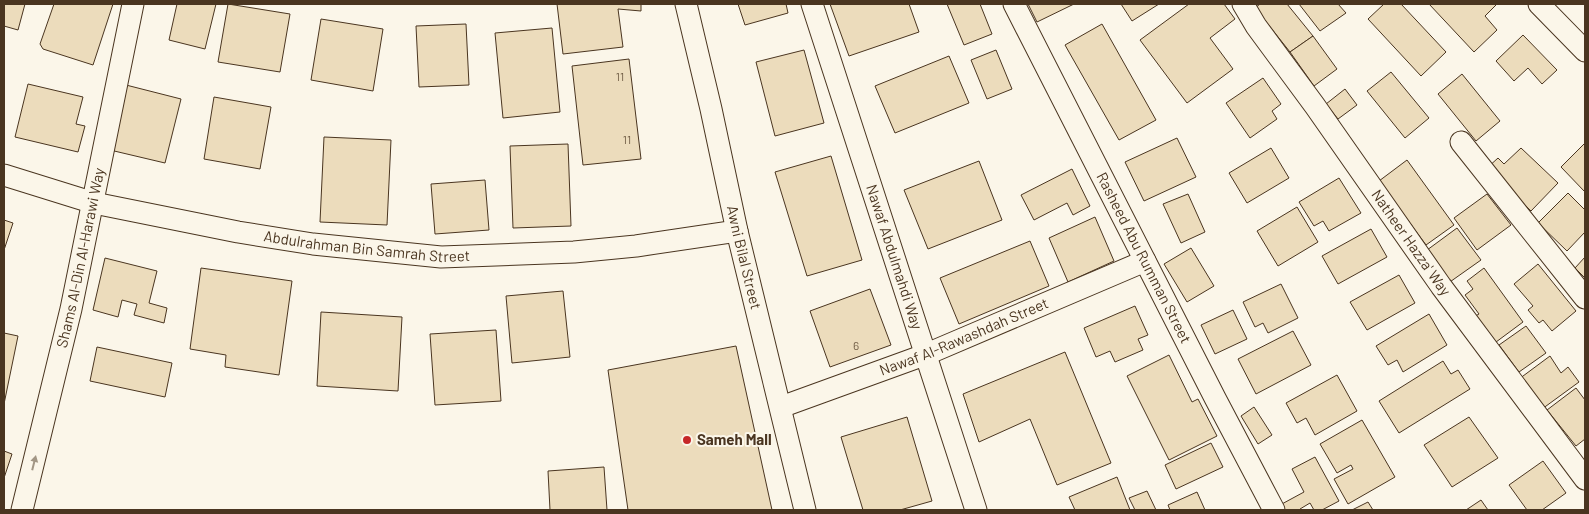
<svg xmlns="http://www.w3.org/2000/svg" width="1589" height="514" font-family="Barlow,sans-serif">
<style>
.building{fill:#ecdcbc;stroke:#4a3520}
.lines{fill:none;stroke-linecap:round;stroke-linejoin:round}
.minor-casing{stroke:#4a3520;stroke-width:23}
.minor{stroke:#fbf6e9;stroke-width:21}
.oneway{fill:#a29684}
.poi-dot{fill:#c62828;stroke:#fbf6e9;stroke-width:2}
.labels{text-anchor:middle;stroke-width:4;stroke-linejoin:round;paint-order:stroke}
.number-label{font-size:12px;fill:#725f47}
.street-label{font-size:15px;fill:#4a3520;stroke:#fbf6e9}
.poi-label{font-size:15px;font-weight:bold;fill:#4a3520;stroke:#fbf6e9;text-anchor:start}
</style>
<rect width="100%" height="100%" fill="#fbf6e9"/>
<g class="building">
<path d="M4 4H25L18 30 4 26Z"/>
<path d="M54 4H113L93 65 43 49 40 44Z"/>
<path d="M177 4H216L205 49 169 40Z"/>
<path d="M228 4 290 14 280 72 218 62Z"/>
<path d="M557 4H641V11L618 9 623 47 563 54Z"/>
<path d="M738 4H786L788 13 745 25Z"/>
<path d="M830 4H909L919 32 849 56Z"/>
<path d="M947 4H980L992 34 964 45Z"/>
<path d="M1028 4H1074L1037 22Z"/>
<path d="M1121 4H1159L1132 21Z"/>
<path d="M1189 4H1224L1235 19 1210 38 1233 69 1187 103 1140 40Z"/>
<path d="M1260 4H1287L1313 36 1290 52 1255 8Z"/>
<path d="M1299 4H1338L1346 13 1320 31Z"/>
<path d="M1384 4H1401L1446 52 1421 76 1368 19Z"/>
<path d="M1429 4H1497L1485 16 1497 30 1474 52Z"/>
<path d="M321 19 383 29 373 91 311 80Z"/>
<path d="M466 24 469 85 419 87 416 26Z"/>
<path d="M1102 24 1156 120 1119 140 1065 45Z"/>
<path d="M552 28 560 112 503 118 495 33Z"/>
<path d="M1523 35 1557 70 1542 84 1528 68 1514 81 1496 61Z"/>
<path d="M1313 36 1337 69 1314 86 1290 52Z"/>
<path d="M804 50 824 123 775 136 756 62Z"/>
<path d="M996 50 1012 89 987 99 971 60Z"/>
<path d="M949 56 969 103 895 133 875 86Z"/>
<path d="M629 59 641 159 583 165 572 66Z"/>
<path d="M1391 72 1429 118 1405 138 1367 91Z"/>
<path d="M1462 74 1500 121 1476 141 1438 94Z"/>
<path d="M1263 78 1281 104 1272 111 1277 119 1250 138 1226 103Z"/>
<path d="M28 84 83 97 76 124 85 126 78 152 15 137Z"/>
<path d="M126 85 181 99 165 163 110 150Z"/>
<path d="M1345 89 1357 105 1338 119 1326 104Z"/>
<path d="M214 97 271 107 260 169 204 159Z"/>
<path d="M324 137 391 140 387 225 320 222Z"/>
<path d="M1177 138 1196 177 1144 201 1125 162Z"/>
<path d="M1585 143V192L1561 167Z"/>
<path d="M568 144 571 226 513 228 510 146Z"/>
<path d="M1271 148 1289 178 1247 203 1229 173Z"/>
<path d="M1521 148 1558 183 1531 211 1487 168 1498 158 1504 164Z"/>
<path d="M831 156 862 260 807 276 775 172Z"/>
<path d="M1407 160 1454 225 1426 245 1379 181Z"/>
<path d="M979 161 1002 220 928 249 904 190Z"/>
<path d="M1072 169 1090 206 1073 215 1067 203 1034 220 1021 195Z"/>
<path d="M1339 178 1361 213 1329 231 1323 221 1314 226 1299 202Z"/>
<path d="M485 180 489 230 435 234 431 184Z"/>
<path d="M1568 193 1585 210V232L1567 251 1538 223Z"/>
<path d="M1188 194 1205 232 1181 243 1163 204Z"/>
<path d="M1487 194 1511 225 1477 250 1454 218Z"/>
<path d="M1297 207 1318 242 1278 266 1257 231Z"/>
<path d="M1095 217 1114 261 1068 282 1049 238Z"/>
<path d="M4 220 13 223 4 250Z"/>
<path d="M1457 228 1481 260 1447 284 1423 253Z"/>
<path d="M1371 229 1387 257 1338 284 1322 256Z"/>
<path d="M1030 241 1049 286 959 324 940 278Z"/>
<path d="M1191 248 1214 286 1187 302 1164 264Z"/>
<path d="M1585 257V278L1575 268Z"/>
<path d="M105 258 157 271 149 303 167 308 164 323 134 315 137 304 122 300 118 317 93 310Z"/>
<path d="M1538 264 1576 311 1552 331 1543 320 1539 323 1528 310 1533 306 1514 284Z"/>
<path d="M201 268 292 281 279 375 225 367 226 355 190 349Z"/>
<path d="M1484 268 1523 322 1492 345 1472 318 1479 314 1465 295 1473 289 1467 281Z"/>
<path d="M1399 275 1415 303 1367 330 1350 302Z"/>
<path d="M1281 284 1298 318 1268 333 1263 323 1255 327 1243 302Z"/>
<path d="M870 289 891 345 830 367 810 311Z"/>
<path d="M563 291 570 357 512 363 506 296Z"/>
<path d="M1135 306 1148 335 1138 339 1143 350 1115 362 1110 351 1096 357 1084 328Z"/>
<path d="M1233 310 1247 339 1215 354 1201 325Z"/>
<path d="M321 312 402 317 398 391 317 386Z"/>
<path d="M1429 314 1447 345 1403 372 1397 360 1388 365 1376 346Z"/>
<path d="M1526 326 1546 353 1519 372 1499 345Z"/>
<path d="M496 330 501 401 435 405 430 334Z"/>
<path d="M1293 331 1311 365 1256 394 1238 359Z"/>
<path d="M4 333 18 336 4 404Z"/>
<path d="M736 346 772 510H628L608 370Z"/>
<path d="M97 347 172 363 165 397 90 381Z"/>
<path d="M1065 352 1111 463 1057 485 1030 419 979 442 963 394Z"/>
<path d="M1169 355 1192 402 1198 399 1217 436 1169 460 1127 376Z"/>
<path d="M1550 356 1561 373 1568 367 1579 382 1542 409 1519 379Z"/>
<path d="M1443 361 1451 374 1458 370 1470 389 1399 433 1379 401Z"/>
<path d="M1337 375 1357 411 1315 435 1306 418 1297 423 1286 403Z"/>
<path d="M1576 388 1585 400V439L1576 446 1547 410Z"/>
<path d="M1254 407 1272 435 1258 444 1241 416Z"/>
<path d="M907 417 932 501 900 510H863L841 437Z"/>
<path d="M1469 417 1498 458 1452 487 1424 445Z"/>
<path d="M1362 420 1395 477 1348 504 1334 479 1353 469 1351 465 1337 473 1320 444Z"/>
<path d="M1211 443 1223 467 1176 489 1165 465Z"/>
<path d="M4 451 12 454 4 478Z"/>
<path d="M1315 457 1339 501 1322 510H1314L1310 503 1300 509 1301 510H1282L1280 505 1304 492 1292 469Z"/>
<path d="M1543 461 1566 493 1542 510H1527L1509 485Z"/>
<path d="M604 467 607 510H550L548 471Z"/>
<path d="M1117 477 1130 510H1075L1069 497Z"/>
<path d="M1147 491 1156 510H1135L1129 498Z"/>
<path d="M1197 492 1205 510H1170L1168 505Z"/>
<path d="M1481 500 1488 510H1466Z"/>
<path d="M1368 502 1373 510H1352Z"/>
</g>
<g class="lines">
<defs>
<g id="minor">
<path id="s1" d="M686 4 711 109 737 231 805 510"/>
<path id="s2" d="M812 4 976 510"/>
<path id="s3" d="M1014 4 1215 398 1274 510"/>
<path id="s4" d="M1243 4 1256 26 1315 106 1441 286 1585 479"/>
<path d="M1539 4 1585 51"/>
<path d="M1461 142 1585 298"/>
<path id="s5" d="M4 175 94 203 238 232 313 244 441 257 574 252 636 246 737 231"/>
<path id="s6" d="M781 407 927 354 1145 261"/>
<path id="s7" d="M22 510 71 309 133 4"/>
</g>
</defs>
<use href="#minor" class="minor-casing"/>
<use href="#minor" class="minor"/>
</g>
<defs><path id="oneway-solid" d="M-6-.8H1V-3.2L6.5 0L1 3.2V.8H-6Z" transform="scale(1.25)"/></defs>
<use class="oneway" href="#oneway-solid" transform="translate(34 463) rotate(-76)"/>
<circle class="poi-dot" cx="687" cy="440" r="5"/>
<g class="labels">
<g class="number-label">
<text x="620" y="81">11</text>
<text x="627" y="144">11</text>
<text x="856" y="350">6</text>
</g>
<g class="street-label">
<text dy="5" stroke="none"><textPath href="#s4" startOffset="292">Natheer Hazza' Way</textPath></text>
<text dy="5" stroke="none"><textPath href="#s5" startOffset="371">Abdulrahman Bin Samrah Street</textPath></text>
<text dy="5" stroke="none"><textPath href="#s1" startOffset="260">Awni Bilal Street</textPath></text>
<text dy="5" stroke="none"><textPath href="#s2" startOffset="266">Nawaf Abdulmahdi Way</textPath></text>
<text dy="5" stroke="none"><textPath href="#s3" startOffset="285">Rasheed Abu Rumman Street</textPath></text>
<text dy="5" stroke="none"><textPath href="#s7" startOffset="259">Shams Al-Din Al-Harawi Way</textPath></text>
<text dy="5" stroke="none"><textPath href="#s6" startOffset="196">Nawaf Al-Rawashdah Street</textPath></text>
</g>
<g class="poi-label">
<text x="697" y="445">Sameh Mall</text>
</g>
</g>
<rect width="1589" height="514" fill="none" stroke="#4a3520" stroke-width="10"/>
</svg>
